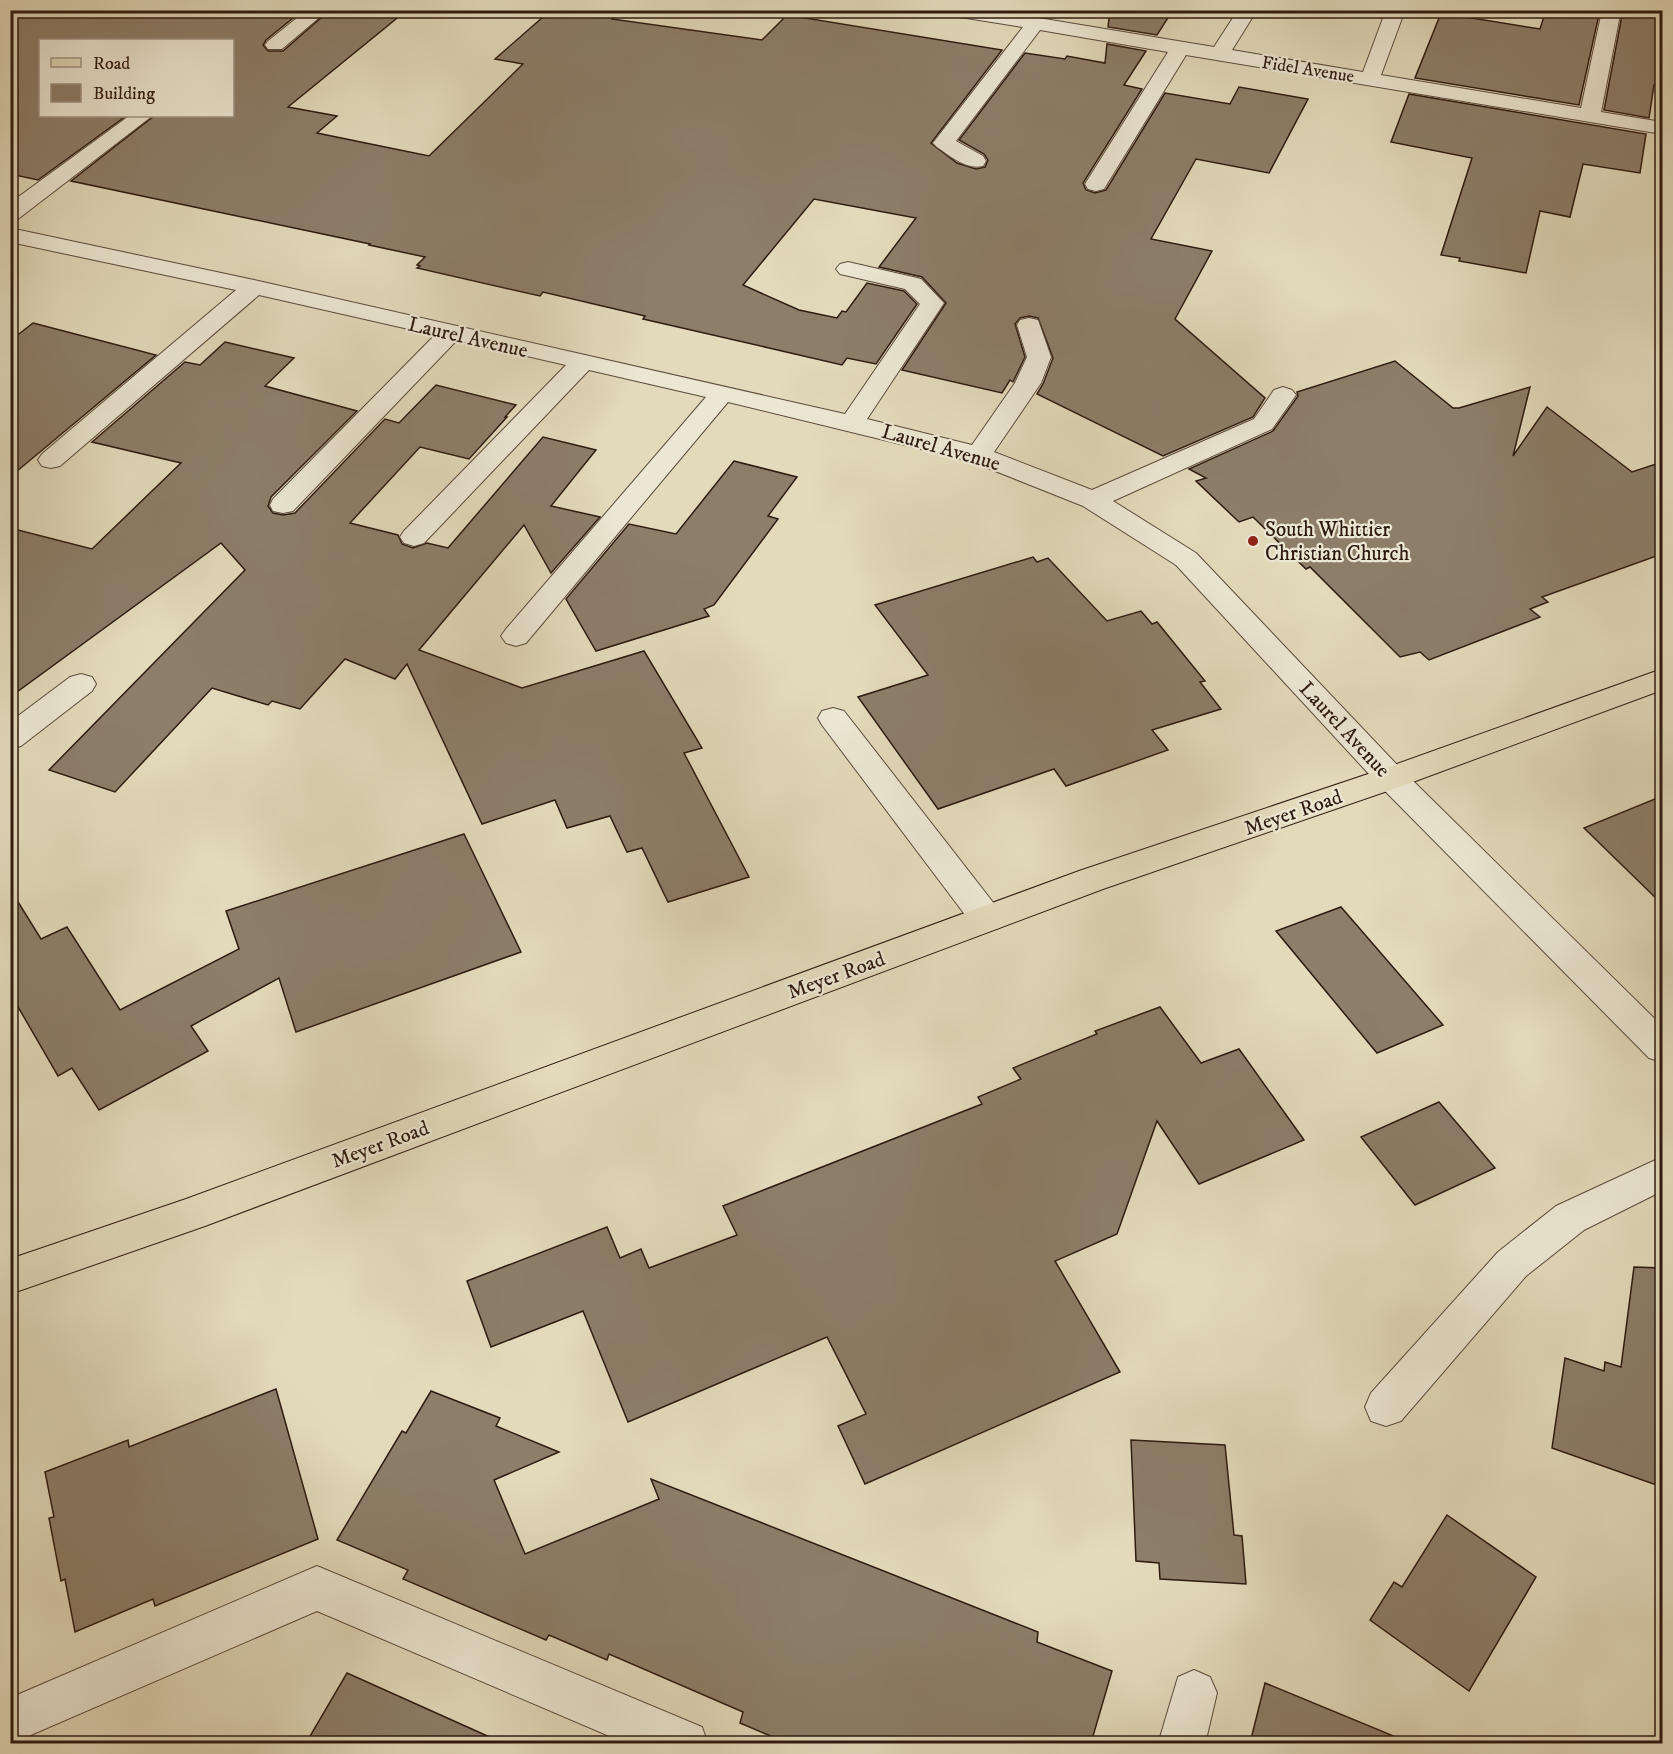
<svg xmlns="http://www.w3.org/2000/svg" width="1673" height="1754" font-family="'IM FELL DW Pica',serif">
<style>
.building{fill:#8c7e69;stroke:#2e1b11;stroke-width:1.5}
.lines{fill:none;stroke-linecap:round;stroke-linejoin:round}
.minor-casing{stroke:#5b4b3c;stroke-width:2}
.major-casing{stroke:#2e1b11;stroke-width:2}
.minor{fill:#ece7d3;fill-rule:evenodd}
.major{fill:#e2dabb;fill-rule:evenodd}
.poi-dot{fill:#8f2418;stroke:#ece7d3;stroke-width:2}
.labels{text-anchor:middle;stroke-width:4.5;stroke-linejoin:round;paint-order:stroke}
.far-street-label{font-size:18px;fill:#2e1b11;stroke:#ece7d3}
.street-label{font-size:21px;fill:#2e1b11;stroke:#ece7d3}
.poi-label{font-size:21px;fill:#2e1b11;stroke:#ece7d3;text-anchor:start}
</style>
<rect width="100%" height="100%" fill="#e2dabb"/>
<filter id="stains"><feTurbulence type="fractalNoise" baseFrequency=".00333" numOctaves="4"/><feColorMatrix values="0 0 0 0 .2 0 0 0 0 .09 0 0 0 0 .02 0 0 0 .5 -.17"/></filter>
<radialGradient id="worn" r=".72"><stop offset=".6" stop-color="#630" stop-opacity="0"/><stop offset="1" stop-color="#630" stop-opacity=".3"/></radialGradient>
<g class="building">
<path d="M10 10H303L266 40 263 45 268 51H283L330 10H407L288 107 337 116 317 133 429 156 523 64 495 59 551 10H621L612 19 762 40 787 15 1002 50 931 143 957 163 976 169 985 167 988 160 984 154 959 140 1025 53 1065 59 1067 56 1105 63 1107 44 1146 51 1124 85 1142 89 1083 183 1086 190 1095 193 1106 190 1165 93 1230 104 1239 87 1308 99 1269 173 1196 159 1151 239 1212 251 1175 319 1265 398 1253 417 1163 456 1037 394 1043 384 1053 358 1038 318 1029 316 1020 318 1015 324 1025 357 1013 382 1010 380 1002 393 902 370 946 303 922 277 879 267 916 218 814 199 743 285 799 310 837 318 842 311 846 312 867 283 904 291 917 304 876 364 847 358 842 365 769 348 643 319 645 316 543 292 540 296 417 268 420 266 417 265 425 257 369 245 370 244 71 181 154 116H232V40H40V116H126L38 180 10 174Z"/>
<path d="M1110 10H1173L1157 35 1108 27Z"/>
<path d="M1546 10H1600L1579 105 1415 78 1441 13 1540 29Z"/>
<path d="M1623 10H1662V87L1654 85 1649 118 1604 110Z"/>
<path d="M1409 94 1646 134 1640 173 1583 164 1570 217 1540 211 1526 273 1459 261 1460 258 1441 255 1472 158 1391 142Z"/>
<path d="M33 323 156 355 10 477V341Z"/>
<path d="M225 342 294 358 265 386 357 411 271 497 268 506 273 513 283 515 295 513 385 419 399 423 436 385 516 405 505 417H507L469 459 420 447 350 523 398 535 402 544 413 548 427 543 448 548 543 437 596 450 551 506 600 517 551 573 524 525 419 650 522 688 644 651 702 748 684 753 749 877 668 902 642 848 627 852 610 816 567 828 555 800 482 824 407 664 395 679 345 659 300 709 272 701 268 705 212 688 115 792 49 770 245 570 221 543 10 697V528L92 549 181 463 92 442 185 362 200 365Z"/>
<path d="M1395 361 1453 408H1459L1530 387 1513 456 1547 407 1632 472 1662 462V554L1542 597 1548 602 1530 609 1540 617 1429 660 1420 652 1400 657 1310 567 1306 569 1253 517 1239 522 1196 481 1206 478 1189 469 1273 431 1298 396 1297 392Z"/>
<path d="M734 461 797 477 768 516 778 519 714 605 704 609 709 616 596 651 566 599 629 524 676 534Z"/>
<path d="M1033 557 1037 562 1048 558 1107 621 1141 611 1152 624 1157 622 1205 681 1200 682 1221 709 1152 730 1168 750 1066 786 1054 769 938 809 858 697 928 675 875 605Z"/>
<path d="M1662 796V904L1584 828Z"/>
<path d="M464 834 521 952 296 1032 279 978 191 1026 208 1051 99 1110 72 1068 58 1076 10 993V889L41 939 67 927 120 1010 239 949 226 911Z"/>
<path d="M1341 907 1443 1025 1377 1053 1276 931Z"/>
<path d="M1160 1007 1201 1063 1239 1049 1304 1140 1199 1184 1157 1121 1117 1234 1055 1261 1120 1372 865 1484 838 1426 866 1414 827 1337 628 1422 583 1311 491 1347 467 1281 607 1227 620 1258 641 1249 649 1268 737 1235 723 1206 982 1104 978 1097 1021 1079 1013 1068 1097 1034 1095 1031Z"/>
<path d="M1439 1102 1495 1168 1415 1205 1361 1137Z"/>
<path d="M1634 1267 1662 1268V1487L1552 1448 1565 1358 1604 1371 1605 1362 1621 1367Z"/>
<path d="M276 1389 318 1539 155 1606 153 1599 75 1632 65 1579 61 1581 49 1518 54 1517 45 1472 128 1440 129 1447Z"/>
<path d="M431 1391 500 1418 496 1426 559 1452 494 1480 525 1554 659 1499 651 1479 1038 1632 1037 1642 1112 1671 1091 1743H787L740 1723 743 1712 609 1654 607 1660 549 1635 546 1640 403 1579 408 1570 337 1540 402 1431 406 1433Z"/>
<path d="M1131 1440 1225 1445 1234 1535 1242 1536 1246 1584 1160 1579 1159 1563 1136 1561Z"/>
<path d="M1447 1515 1536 1577 1469 1691 1370 1620 1394 1582 1402 1587Z"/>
<path d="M347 1673 503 1743H306Z"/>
<path d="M1265 1683 1408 1742V1743H1250Z"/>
</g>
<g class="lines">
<defs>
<g id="minor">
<path d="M307 10H328L282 49H268L265 45 268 41Z"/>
<path d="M945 10H991L1214 47 1238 10H1257L1232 50 1363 72 1386 10H1405L1381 75 1581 108 1602 11 1621 10 1601 112 1662 122V134L1186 55 1107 184 1104 189 1096 191 1088 189 1085 184 1168 52 1040 30 956 141 983 156 986 161 983 166C966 170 950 156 937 147L933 143 1023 27 954 16 947 14Z"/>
<path d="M129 116H152L18 219 10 221V203Z"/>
<path d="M10 228 254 280 845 414 920 304 905 289 840 274 836 269 840 264 848 262 913 277 921 279 944 303 867 419 972 445 1015 383 1027 357 1017 325 1020 320 1029 318 1038 320 1051 357 1041 383 994 452 1092 490 1254 419 1274 390 1283 387 1292 390 1296 395 1272 429 1113 501 1196 553 1402 770 1662 1026V1062L1649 1058 1380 786 1176 565 1083 506 970 461 728 402 526 643 516 646 506 643 501 636 506 629 706 397 589 370 424 543 414 546 404 543 400 537 404 531 566 365 457 340 293 511 283 513 273 511 270 505 273 499 435 335 259 295 60 466 51 468 42 466 38 460 42 454 236 290 10 242Z"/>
<path d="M81 674 92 677 96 684 92 691 21 746 10 749V722L70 677Z"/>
<path d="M833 708 844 711 999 910 1004 919 999 928 987 932 975 928 822 725 818 718 822 711Z"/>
<path d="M1662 1157V1191L1584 1230 1526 1276 1401 1421 1386 1426 1371 1421 1365 1407 1371 1393 1498 1252 1556 1206Z"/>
<path d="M317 1566 702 1727 708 1744H628L317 1611 10 1744V1698Z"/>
<path d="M1194 1670 1210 1677 1217 1693 1205 1744H1158L1178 1677Z"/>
</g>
<path id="major" d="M1662 669V690L1402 786 1103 889 205 1226 10 1294V1259L186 1199 1079 871 1380 770Z"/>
</defs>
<use href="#minor" class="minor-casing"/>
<use href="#major" class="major-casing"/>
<use href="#minor" class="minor"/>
<use href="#major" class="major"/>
</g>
<circle class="poi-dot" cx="1253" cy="541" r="6"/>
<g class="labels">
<g class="far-street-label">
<text transform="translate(1308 69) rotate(9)" y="6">Fidel Avenue</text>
</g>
<g class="street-label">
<text transform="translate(468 337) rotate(13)" y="7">Laurel Avenue</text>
<text transform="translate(941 447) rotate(16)" y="7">Laurel Avenue</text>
<text transform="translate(1345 729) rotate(47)" y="7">Laurel Avenue</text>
<text transform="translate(1293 812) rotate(-19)" y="7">Meyer Road</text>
<text transform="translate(836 975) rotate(-20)" y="7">Meyer Road</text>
<text transform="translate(380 1144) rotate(-20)" y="7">Meyer Road</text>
</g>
<g class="poi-label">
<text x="1265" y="536">South Whittier<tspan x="1265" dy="24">Christian Church</tspan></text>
</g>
</g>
<rect width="1673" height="1754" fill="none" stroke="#e2dabb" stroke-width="36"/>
<rect x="12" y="12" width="1649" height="1730" fill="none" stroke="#2e1b11" stroke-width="3"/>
<rect x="18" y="18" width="1637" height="1718" fill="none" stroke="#2e1b11" stroke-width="1.5"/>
<rect x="39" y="39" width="195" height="78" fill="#ece7d3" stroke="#a09585" stroke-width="1.5"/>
<rect x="51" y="58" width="30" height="9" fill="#e2dabb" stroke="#a09585" stroke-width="1.5"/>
<text x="93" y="69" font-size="18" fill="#2e1b11">Road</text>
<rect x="51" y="84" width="30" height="18" fill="#8c7e69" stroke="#a09585" stroke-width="1.5"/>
<text x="93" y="99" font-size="18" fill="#2e1b11">Building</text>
<rect width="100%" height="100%" filter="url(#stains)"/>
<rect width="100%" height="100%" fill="url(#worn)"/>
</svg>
